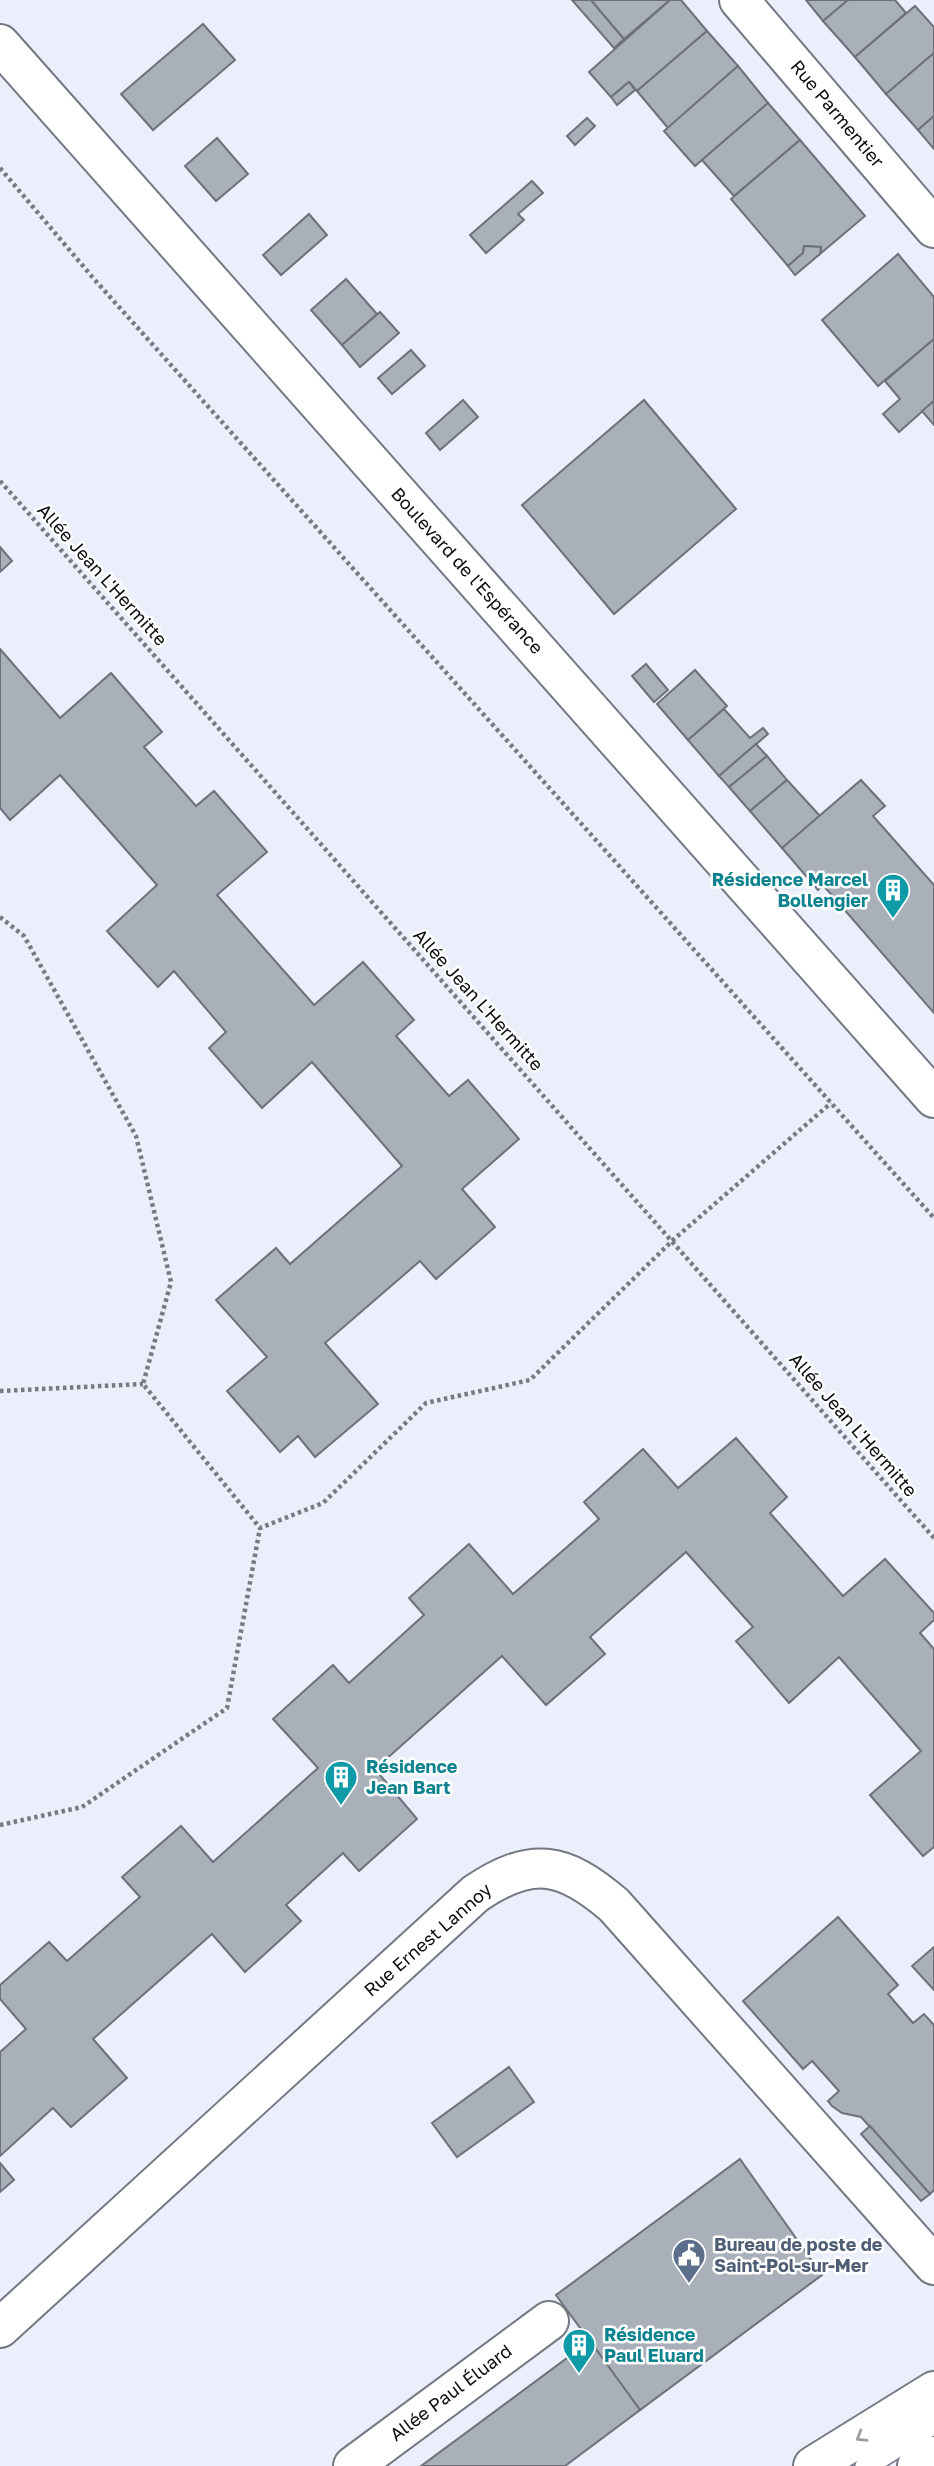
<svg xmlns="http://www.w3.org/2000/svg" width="934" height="2466" font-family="'Golos Text',sans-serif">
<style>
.building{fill:#aab0ba;stroke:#6c717b;stroke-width:2}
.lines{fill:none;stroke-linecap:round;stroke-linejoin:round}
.lane-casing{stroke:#737882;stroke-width:24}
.street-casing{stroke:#737882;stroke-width:42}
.secondary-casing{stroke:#737882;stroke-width:42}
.path{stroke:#777a82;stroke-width:4.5;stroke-dasharray:3.5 3.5;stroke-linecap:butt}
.lane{stroke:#fff;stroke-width:21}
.street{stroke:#fff;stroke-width:38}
.secondary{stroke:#fff;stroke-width:38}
.oneway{stroke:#9d9e9f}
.labels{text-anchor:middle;stroke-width:5;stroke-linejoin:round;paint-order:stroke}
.street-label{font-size:18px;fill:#0a0c10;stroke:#fff}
.culture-label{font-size:18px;font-weight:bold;fill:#0d838f;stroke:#fff;text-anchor:start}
.service-label{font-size:18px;font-weight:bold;fill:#4e5e75;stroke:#fff;text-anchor:start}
</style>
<rect width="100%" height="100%" fill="#eaeffb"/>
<g class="building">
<path d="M572 0H591L624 39 614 48Z"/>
<path d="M591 0H670L624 39Z"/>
<path d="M670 0H681L707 31 637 91 629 82 611 97 589 72Z"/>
<path d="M806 0H848L823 21Z"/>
<path d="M848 0H895L906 13 855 57 823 21Z"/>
<path d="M915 6 934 27V53L886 94 855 57Z"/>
<path d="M203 24 235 60 153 130 121 94Z"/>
<path d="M707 31 738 66 668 128 637 91Z"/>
<path d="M934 53V116L918 130 886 94Z"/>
<path d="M738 66 768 103 695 166 664 131Z"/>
<path d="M629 82 635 90 617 105 611 97Z"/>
<path d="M768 103 800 140 734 196 702 160Z"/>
<path d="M934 116V149L918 130Z"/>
<path d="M587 118 595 126 575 145 567 136Z"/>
<path d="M217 138 248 174 216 201 185 166Z"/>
<path d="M800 140 865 216 820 254 821 247 804 246 803 253 788 266 731 199Z"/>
<path d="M532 181 543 193 518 214 524 220 486 253 470 235Z"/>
<path d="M309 214 327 235 281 275 263 255Z"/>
<path d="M804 246 821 247 820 254 795 275 788 266 803 253Z"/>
<path d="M898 254 934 297V339L878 386 822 320Z"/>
<path d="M346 279 377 314 342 345 311 310Z"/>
<path d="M380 312 399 333 360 367 342 345Z"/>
<path d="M934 339V401L899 432 883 414 900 399 885 381Z"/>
<path d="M411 350 425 366 392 394 378 378Z"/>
<path d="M463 400 478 417 440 450 426 433Z"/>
<path d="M644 400 736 509 614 614 522 505Z"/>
<path d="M934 401V425L922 411Z"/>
<path d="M0 547 12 561 0 572Z"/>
<path d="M0 649 60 718 111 673 162 732 144 747 196 806 214 791 267 852 217 895 314 1005 363 962 414 1020 396 1036 449 1096 468 1080 519 1139 462 1189 495 1227 436 1279 420 1261 325 1343 378 1404 315 1457 298 1436 280 1452 227 1391 267 1357 216 1300 276 1248 290 1264 402 1166 312 1062 262 1108 209 1048 226 1032 174 971 158 987 107 931 157 885 60 775 10 820 0 808Z"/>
<path d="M646 664 668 690 654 702 632 676Z"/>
<path d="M695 670 727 706 688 740 657 704Z"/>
<path d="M724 709 750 738 763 728 768 734 719 776 688 740Z"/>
<path d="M756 744 767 756 729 787 719 776Z"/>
<path d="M767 756 787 780 750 811 729 787Z"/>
<path d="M787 780 820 816 782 848 750 811Z"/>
<path d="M861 780 885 806 873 816 934 885V1013L823 885 818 890 782 848Z"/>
<path d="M736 1438 787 1497 770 1513 843 1596 885 1559 934 1613V1620L920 1633 934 1649V1847L923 1856 870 1795 921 1751 839 1657 789 1703 736 1641 753 1627 686 1552 590 1637 605 1654 546 1705 502 1656 375 1769 417 1819 359 1871 343 1853 286 1905 301 1921 245 1972 212 1934 93 2039 127 2078 71 2127 53 2108 0 2156V2052L26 2029 0 1999V1985L49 1942 67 1961 140 1897 122 1877 181 1826 213 1862 318 1768 273 1719 333 1665 349 1683 424 1615 409 1598 469 1544 513 1594 599 1519 584 1502 643 1449 678 1488Z"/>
<path d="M838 1917 898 1985 888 1994 913 2023 924 2014 934 2025V2190L930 2194 861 2117 842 2113 832 2106 828 2101 839 2091 812 2061 803 2069 743 2001Z"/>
<path d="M934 1947V1990L912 1966Z"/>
<path d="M509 2067 534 2102 457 2157 432 2123Z"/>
<path d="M870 2126 930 2194 921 2201 861 2134Z"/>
<path d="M740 2159 822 2275 640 2410 556 2295Z"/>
<path d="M0 2163 14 2180 0 2192Z"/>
<path d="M590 2341 640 2410 565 2466H421Z"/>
</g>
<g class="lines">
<defs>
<path id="lane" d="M866 2466 934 2423"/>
<g id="street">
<path d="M739 0 934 228"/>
<path d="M0 2328 475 1894C531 1856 563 1861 614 1905L934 2265"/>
<path d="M353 2466 549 2321"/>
</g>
<g id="secondary">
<path d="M0 44 934 1098"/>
<path d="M813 2466 934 2391"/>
<path d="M917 2466 934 2456"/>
</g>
</defs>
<use href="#lane" class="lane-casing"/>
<use href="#street" class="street-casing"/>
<use href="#secondary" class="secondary-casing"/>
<g class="path">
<path d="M0 168 94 279 934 1218"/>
<path d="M0 481 934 1538"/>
<path d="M0 917 24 936 136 1136 171 1282 143 1384 260 1528 323 1503 426 1403 530 1380 673 1240 831 1103"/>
<path d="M0 1391 143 1384"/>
<path d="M0 1825 82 1807 227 1708 260 1528"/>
</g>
<use href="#lane" class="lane"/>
<use href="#street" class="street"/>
<use href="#secondary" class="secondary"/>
</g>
<defs><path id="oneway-chevron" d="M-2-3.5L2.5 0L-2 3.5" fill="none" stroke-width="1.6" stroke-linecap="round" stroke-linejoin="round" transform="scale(1.75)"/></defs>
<use class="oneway" href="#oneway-chevron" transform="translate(861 2437) rotate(149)"/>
<defs>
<symbol id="building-pin" viewBox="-11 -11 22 30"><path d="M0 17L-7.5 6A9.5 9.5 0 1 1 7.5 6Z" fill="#0f9aa8" stroke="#fff"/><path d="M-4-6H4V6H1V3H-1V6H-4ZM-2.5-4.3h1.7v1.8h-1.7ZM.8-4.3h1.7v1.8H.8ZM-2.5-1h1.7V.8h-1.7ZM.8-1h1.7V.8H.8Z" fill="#fff"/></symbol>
<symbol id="civic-pin" viewBox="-11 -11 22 30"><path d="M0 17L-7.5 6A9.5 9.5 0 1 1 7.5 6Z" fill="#5c6f8a" stroke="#fff"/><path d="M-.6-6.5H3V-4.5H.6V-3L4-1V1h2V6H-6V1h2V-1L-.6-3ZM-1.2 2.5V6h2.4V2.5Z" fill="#fff"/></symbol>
</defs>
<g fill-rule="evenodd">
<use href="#building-pin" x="874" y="871" width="38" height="52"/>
<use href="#building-pin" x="322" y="1758" width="38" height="52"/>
<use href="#civic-pin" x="670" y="2236" width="38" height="52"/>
<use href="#building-pin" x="560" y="2326" width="38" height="52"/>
</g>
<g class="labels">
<g class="street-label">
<text transform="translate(837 114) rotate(50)" y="6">Rue Parmentier</text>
<text transform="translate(467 571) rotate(48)" y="6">Boulevard de l'Espérance</text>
<text transform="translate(102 575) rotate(48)" y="6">Allée Jean L'Hermitte</text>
<text transform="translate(478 1000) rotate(48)" y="6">Allée Jean L'Hermitte</text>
<text transform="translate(853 1425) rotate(49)" y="6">Allée Jean L'Hermitte</text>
<text transform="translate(428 1940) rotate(-41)" y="6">Rue Ernest Lannoy</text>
<text transform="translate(451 2393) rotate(-37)" y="6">Allée Paul Éluard</text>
</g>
<g class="culture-label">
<text x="868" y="886" text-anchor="end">Résidence Marcel<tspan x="868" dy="21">Bollengier</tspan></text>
<text x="366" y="1773">Résidence<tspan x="366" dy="21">Jean Bart</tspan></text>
<text x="604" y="2341">Résidence<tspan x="604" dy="21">Paul Eluard</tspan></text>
</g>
<g class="service-label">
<text x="714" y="2251">Bureau de poste de<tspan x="714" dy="21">Saint-Pol-sur-Mer</tspan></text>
</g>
</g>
</svg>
